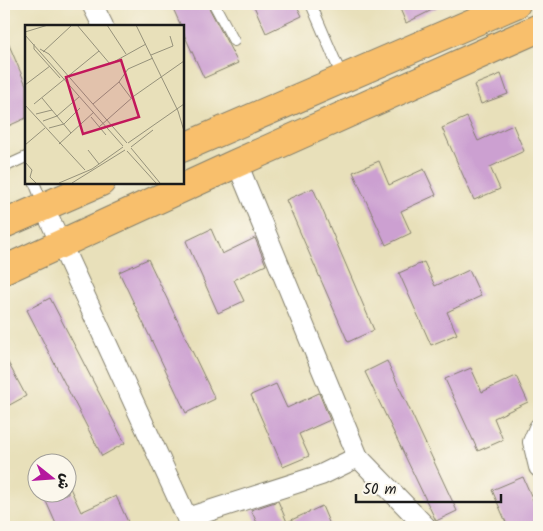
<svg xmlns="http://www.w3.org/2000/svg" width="543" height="531" font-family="Kalam,'Playpen Sans Arabic',sans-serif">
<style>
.building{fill:#cca0d1}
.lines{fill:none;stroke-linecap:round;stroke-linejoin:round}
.service-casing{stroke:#827e6b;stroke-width:12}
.minor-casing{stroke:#827e6b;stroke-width:22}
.primary-casing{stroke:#827e6b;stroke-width:30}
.service{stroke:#fff;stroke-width:10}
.minor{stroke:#fff;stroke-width:20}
.primary{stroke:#f8bf6c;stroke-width:28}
.inset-road{fill:none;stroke:#96927b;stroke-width:1}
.view{fill:#c2185b;fill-opacity:0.15;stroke:#c2185b;stroke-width:2.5}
.inset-edge{fill:none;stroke:#1c1c1c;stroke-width:2.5}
</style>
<rect width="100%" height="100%" fill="#fbf7ec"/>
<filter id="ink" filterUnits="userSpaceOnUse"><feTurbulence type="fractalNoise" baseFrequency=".02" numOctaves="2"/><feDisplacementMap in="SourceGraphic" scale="10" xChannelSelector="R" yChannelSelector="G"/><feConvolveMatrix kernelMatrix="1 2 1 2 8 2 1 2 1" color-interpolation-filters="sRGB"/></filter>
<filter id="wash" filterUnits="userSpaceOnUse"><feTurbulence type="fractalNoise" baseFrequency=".0096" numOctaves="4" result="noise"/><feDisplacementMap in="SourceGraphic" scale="20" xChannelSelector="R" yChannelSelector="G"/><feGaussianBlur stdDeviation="1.12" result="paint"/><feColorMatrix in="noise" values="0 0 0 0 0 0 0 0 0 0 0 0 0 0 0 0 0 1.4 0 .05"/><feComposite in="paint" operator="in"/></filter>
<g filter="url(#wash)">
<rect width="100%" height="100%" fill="#e8e0ba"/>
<g id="blocks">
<g class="building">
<path d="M171 4H207L238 63 204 78 182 30V26H181Z"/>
<path d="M253 4H296L302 16 266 33Z"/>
<path d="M398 4H444L406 23Z"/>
<path d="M4 33 26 85V118L4 128Z"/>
<path d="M501 74 508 94 481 104 474 85Z"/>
<path d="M467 117 478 141 513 125 524 151 490 167 500 189 474 200 442 128Z"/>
<path d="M379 161 389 185 424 169 436 195 401 211 411 233 386 245 353 172Z"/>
<path d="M313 188 374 330 348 342 286 200Z"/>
<path d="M211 229 222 254 255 238 266 265 234 280 244 301 218 313 186 241Z"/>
<path d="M148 259 215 399 186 413 119 272Z"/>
<path d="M424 262 435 286 469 270 481 296 447 312 457 334 431 345 399 273Z"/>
<path d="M50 298 125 443 102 456 27 310Z"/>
<path d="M4 355 26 396 4 408Z"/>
<path d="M387 361 457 511 436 521 365 372Z"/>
<path d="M471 368 482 392 516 376 528 402 494 418 503 440 478 451 445 379Z"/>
<path d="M276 384 287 408 319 393 330 420 299 434 309 456 283 467 251 395Z"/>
<path d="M523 477 539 514V527H508L492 490Z"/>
<path d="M70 488 81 512 116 496 128 522 117 527H48L56 524 45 499 58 494H68V489Z"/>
<path d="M278 501 287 522 322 506 331 527H259L251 510Z"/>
</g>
</g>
</g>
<g filter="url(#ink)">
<use href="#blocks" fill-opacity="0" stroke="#827e6b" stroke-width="1"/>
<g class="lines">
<defs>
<g id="service">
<path d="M214 4 234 41"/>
<path d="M311 4 343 79"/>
<path d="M4 167 26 157"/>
<path d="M34 182 44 207"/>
</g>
<g id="minor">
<path d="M92 4 103 26"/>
<path d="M44 207 191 527"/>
<path d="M539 428 533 442 539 467"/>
<path d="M358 457 426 527"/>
<path d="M187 518 321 475 358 457 237 163"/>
</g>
<g id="primary">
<path d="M182 148 516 4"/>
<path d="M4 224 101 182"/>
<path d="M4 270 237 163 539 28"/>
</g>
</defs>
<use href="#service" class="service-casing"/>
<use href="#minor" class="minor-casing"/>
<use href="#primary" class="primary-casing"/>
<use href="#service" class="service"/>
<use href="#minor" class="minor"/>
<use href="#primary" class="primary"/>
</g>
</g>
<g transform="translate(25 25)">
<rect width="159" height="159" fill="#e8e0ba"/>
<path class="inset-road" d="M52 0 85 39 121 19M82 0 101 29M111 0 153 86 159 106M0 7 23 0M0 10 98 121M9 19V24L35 53M15 24 24 29 102 118M18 27 47 0M126 30 148 21 145 11M94 57 103 44 128 33M0 60 25 41M17 73 46 108M9 79 74 26M68 79 94 57 106 73M0 80 60 145M11 89 27 85M66 92 81 110M18 96 32 91 54 72M74 102 109 71 159 36M24 103 39 99 55 83M103 118 159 79M34 119 69 87M0 120 20 103M106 122 128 105M106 123 135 158M63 125 74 139M102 126 131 158M0 137 7 145 5 152 11 158M34 158 67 144 98 122M47 158 100 125"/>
<path class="view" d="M96 35 114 92 58 109 41 52Z"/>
<rect width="159" height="159" class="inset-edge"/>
</g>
<rect width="543" height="531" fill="none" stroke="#fbf7ec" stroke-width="20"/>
<g transform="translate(52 478) rotate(107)"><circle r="24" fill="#fbf7ec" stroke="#a29f99"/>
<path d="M0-4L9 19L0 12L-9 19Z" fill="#b5179e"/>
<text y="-8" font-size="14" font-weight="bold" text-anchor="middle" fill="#1c1c1c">ش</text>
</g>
<path d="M356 494v8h145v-8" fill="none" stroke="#1c1c1c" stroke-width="2.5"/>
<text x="363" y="494" font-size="15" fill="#1c1c1c" stroke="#fbf7ec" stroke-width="4" paint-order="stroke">50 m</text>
</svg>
